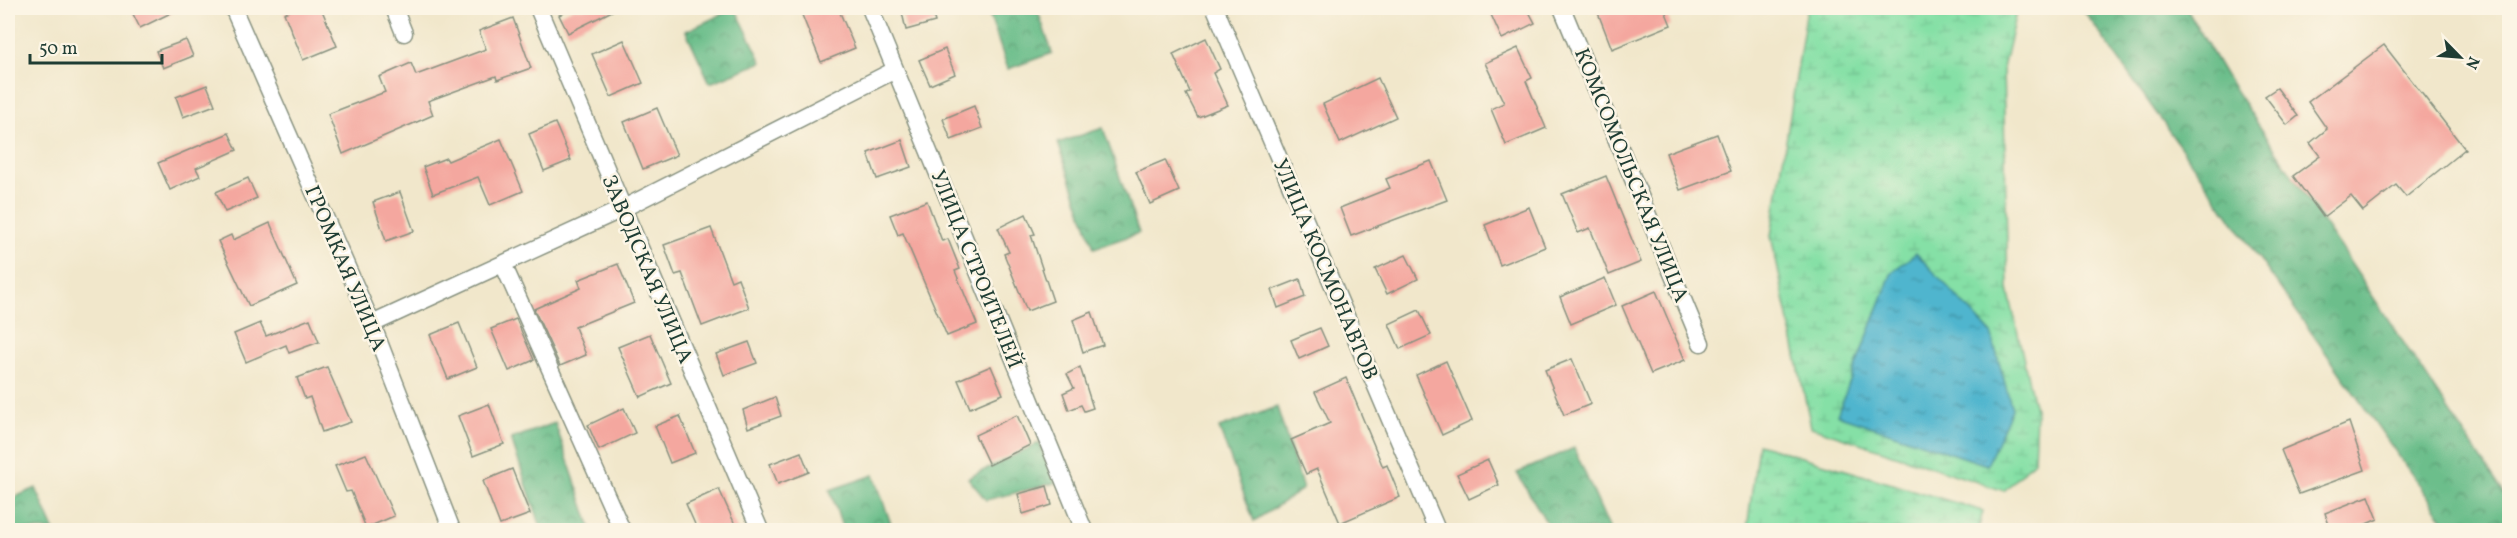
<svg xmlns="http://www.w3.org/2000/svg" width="2517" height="538" font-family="Vollkorn,serif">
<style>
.forest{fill:url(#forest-crowns);stroke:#467e60;stroke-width:1.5}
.wetland{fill:url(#wetland-marsh);stroke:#528e6d;stroke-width:1.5}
.water{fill:url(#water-ripples);stroke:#377981;stroke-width:1.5}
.building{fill:#f4a79f}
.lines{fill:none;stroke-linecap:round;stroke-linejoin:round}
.street-casing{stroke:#889280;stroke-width:19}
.street{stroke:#fff;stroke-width:16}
.labels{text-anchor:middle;stroke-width:5;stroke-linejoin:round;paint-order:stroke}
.street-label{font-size:21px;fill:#1f3d34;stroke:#fcf5e5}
</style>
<defs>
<pattern id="forest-crowns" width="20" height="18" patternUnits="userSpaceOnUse" patternTransform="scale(1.5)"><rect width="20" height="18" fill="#6cbe8b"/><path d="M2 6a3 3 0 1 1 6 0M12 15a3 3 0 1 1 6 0" fill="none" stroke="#589c72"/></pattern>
<pattern id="wetland-marsh" width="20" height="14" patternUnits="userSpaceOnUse" patternTransform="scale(1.5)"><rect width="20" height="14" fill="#85e0a6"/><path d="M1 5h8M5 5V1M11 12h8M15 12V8" fill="none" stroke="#72c190"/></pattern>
<pattern id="water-ripples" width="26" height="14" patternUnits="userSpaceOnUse" patternTransform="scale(1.5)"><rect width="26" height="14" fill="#4fb5ce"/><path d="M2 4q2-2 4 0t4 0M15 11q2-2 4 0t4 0" fill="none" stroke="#4194a8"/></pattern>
</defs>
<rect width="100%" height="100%" fill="#fcf5e5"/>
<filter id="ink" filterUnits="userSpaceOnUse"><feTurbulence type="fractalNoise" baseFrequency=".0167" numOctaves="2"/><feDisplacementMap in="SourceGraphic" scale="12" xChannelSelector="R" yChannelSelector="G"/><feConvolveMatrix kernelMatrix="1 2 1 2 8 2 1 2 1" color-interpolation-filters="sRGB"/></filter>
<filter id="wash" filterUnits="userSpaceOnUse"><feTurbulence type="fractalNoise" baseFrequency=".008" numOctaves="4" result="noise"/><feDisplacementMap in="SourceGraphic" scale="24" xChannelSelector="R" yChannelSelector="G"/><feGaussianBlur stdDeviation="1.35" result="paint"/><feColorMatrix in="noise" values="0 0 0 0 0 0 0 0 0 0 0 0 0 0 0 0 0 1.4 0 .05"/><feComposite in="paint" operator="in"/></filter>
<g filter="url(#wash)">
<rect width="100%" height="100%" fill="#f1e7cb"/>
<g class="forest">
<path d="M735 8 762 62 710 83 686 31Z"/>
<path d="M987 8H1037L1052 53 1008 69Z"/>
<path d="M2082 8H2186L2226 76 2509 501V530H2451Z"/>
<path d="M1103 128 1139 233 1094 248 1058 143Z"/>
<path d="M1277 407 1303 489 1254 521 1219 428Z"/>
<path d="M555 423 591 528 585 530H542L511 439Z"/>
<path d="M1039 443 1055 483 986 500 968 478Z"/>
<path d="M1574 448 1610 530H1551L1517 473Z"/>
<path d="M874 475 893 530H843L830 490Z"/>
<path d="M36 488 54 530H14L8 515V500Z"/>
</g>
<g class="wetland">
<path d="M1807 8H2017L2003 68 2008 289 2036 414 2034 461 2004 491 1811 427 1771 236Z"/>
<path d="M1758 444 1983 511 1978 530H1747Z"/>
</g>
<path class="water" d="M1916 253 1991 333 2012 409 1987 465 1837 415 1892 272Z"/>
<g id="blocks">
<g class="building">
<path d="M130 8H181L140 28Z"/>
<path d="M297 8H321L337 46 303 60 284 13Z"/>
<path d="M574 8H618L568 33 559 15Z"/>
<path d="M822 8H838L855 48 821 62 802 15Z"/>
<path d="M901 8H931L935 22 906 30Z"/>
<path d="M1488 8H1527L1535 23 1502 39Z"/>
<path d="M1610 8H1664L1671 25 1612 49 1598 13Z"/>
<path d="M513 18 531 68 497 80 496 76 428 101 433 115 343 154 328 114 385 92 379 77 411 63 416 75 486 49 479 31Z"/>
<path d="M1206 38 1220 69 1213 73 1228 105 1198 117 1186 94 1190 92 1173 54Z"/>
<path d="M186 40 193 56 163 68 156 51Z"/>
<path d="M624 40 643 83 611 97 592 54Z"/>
<path d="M2384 45 2465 149 2406 197 2396 185 2363 211 2351 196 2323 217 2293 176 2320 156 2310 143 2327 129 2308 102Z"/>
<path d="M1518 48 1532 78 1526 81 1546 128 1506 145 1491 109 1504 103 1485 63Z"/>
<path d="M945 49 955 74 930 85 919 60Z"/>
<path d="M1378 78 1396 117 1340 143 1323 104Z"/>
<path d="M207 85 215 105 183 117 176 97Z"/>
<path d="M2277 88 2298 116 2287 125 2265 96Z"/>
<path d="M974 106 982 128 951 140 943 119Z"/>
<path d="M657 108 677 155 643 169 624 122Z"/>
<path d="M555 123 571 160 544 171 529 134Z"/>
<path d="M229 133 237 150 196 168 200 176 170 190 158 163Z"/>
<path d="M1717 134 1731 171 1680 190 1666 153Z"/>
<path d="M501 139 523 191 490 205 478 177 433 194 423 167 446 158 448 161Z"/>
<path d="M902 140 911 167 877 179 868 153Z"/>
<path d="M1165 160 1179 191 1150 204 1136 172Z"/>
<path d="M1431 161 1447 200 1351 236 1340 208 1390 188 1386 179Z"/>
<path d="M1606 176 1641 262 1609 275 1590 228 1578 233 1562 194Z"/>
<path d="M248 178 257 198 225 212 216 192Z"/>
<path d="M400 192 414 231 386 241 373 202Z"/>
<path d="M927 201 942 241 948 239 960 269 955 271 977 324 947 336 903 233 898 235 890 215Z"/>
<path d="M1529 207 1545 247 1500 265 1485 225Z"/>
<path d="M1026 214 1035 234 1031 235 1053 301 1027 311 1004 254 1009 252 998 228Z"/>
<path d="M270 223 297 285 249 306 218 241 231 235 233 240Z"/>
<path d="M711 228 731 281 738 278 749 308 702 326 682 273 675 275 664 245Z"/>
<path d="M1406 255 1418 279 1387 294 1375 269Z"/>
<path d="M618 264 634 303 575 327 586 355 560 366 534 309 581 288 578 280Z"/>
<path d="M1605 278 1616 305 1571 324 1560 297Z"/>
<path d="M1300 279 1305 297 1278 308 1272 290Z"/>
<path d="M1656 291 1685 360 1651 374 1622 306Z"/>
<path d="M1419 310 1431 335 1400 349 1389 324Z"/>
<path d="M1092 312 1103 345 1083 352 1073 320Z"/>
<path d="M310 319 319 342 289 353 286 345 246 362 234 334 260 323 266 336Z"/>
<path d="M516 319 534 360 509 371 491 329Z"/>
<path d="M459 323 477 367 448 379 430 335Z"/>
<path d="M1320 328 1328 346 1299 359 1291 340Z"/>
<path d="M650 334 671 383 640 397 618 347Z"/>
<path d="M749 342 757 363 724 375 716 354Z"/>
<path d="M1572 359 1591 404 1564 415 1545 370Z"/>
<path d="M1446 361 1472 421 1442 435 1416 375Z"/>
<path d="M991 366 1003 394 970 408 958 380Z"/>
<path d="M327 367 351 422 322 432 310 397 305 399 297 378Z"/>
<path d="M1080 367 1093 408 1084 411 1081 405 1069 410 1063 393 1074 388 1067 374Z"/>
<path d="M1346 378 1383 467 1387 465 1400 497 1340 523 1317 469 1306 474 1291 440 1330 423 1315 392Z"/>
<path d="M775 397 781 416 748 428 743 410Z"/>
<path d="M489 404 504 444 473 456 458 416Z"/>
<path d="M624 408 635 433 599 450 588 425Z"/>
<path d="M1017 415 1030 445 989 465 975 435Z"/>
<path d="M680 416 695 453 670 463 655 426Z"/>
<path d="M2349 422 2365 470 2299 494 2281 450Z"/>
<path d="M801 452 809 472 778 484 770 464Z"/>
<path d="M366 454 394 516 366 528 351 491 346 492 335 466Z"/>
<path d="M1488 460 1499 485 1469 499 1457 474Z"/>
<path d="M512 469 530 514 500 525 483 481Z"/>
<path d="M1047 486 1052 505 1023 514 1018 494Z"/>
<path d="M719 489 738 531H698L686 504Z"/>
<path d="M2369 496 2378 519 2350 531H2331L2325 513Z"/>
</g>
</g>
</g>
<g filter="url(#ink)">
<use href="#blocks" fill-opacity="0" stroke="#889280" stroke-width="1.5"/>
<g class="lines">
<defs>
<g id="street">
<path d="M233 8 372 324 452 530"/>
<path d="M394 8 404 33"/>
<path d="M538 8 760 530"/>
<path d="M870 8 1084 530"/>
<path d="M1215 8 1437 530"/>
<path d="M1562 8 1701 343"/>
<path d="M503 264 622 530"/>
<path d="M372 324 622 209 895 70"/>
</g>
</defs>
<use href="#street" class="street-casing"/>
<use href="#street" class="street"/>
</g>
</g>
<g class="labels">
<g class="street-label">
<text transform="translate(1632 175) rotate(68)" y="7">КОМСОМОЛЬСКАЯ УЛИЦА</text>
<text transform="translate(346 268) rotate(67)" y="7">ГРОМКАЯ УЛИЦА</text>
<text transform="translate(648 269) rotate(67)" y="7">ЗАВОДСКАЯ УЛИЦА</text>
<text transform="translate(977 269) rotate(68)" y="7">УЛИЦА СТРОИТЕЛЕЙ</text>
<text transform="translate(1326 269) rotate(67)" y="7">УЛИЦА КОСМОНАВТОВ</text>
</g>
</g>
<rect width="2517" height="538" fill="none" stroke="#fcf5e5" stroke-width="30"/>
<g transform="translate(2460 57) rotate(115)" stroke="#fcf5e5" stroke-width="4.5" paint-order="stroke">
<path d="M0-4.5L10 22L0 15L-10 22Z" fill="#1f3d34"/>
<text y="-9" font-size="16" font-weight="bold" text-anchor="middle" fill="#1f3d34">N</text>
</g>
<path d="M30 54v9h132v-9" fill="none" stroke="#1f3d34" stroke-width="3"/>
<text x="39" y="54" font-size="18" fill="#1f3d34" stroke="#fcf5e5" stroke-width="4.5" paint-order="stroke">50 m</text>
</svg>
